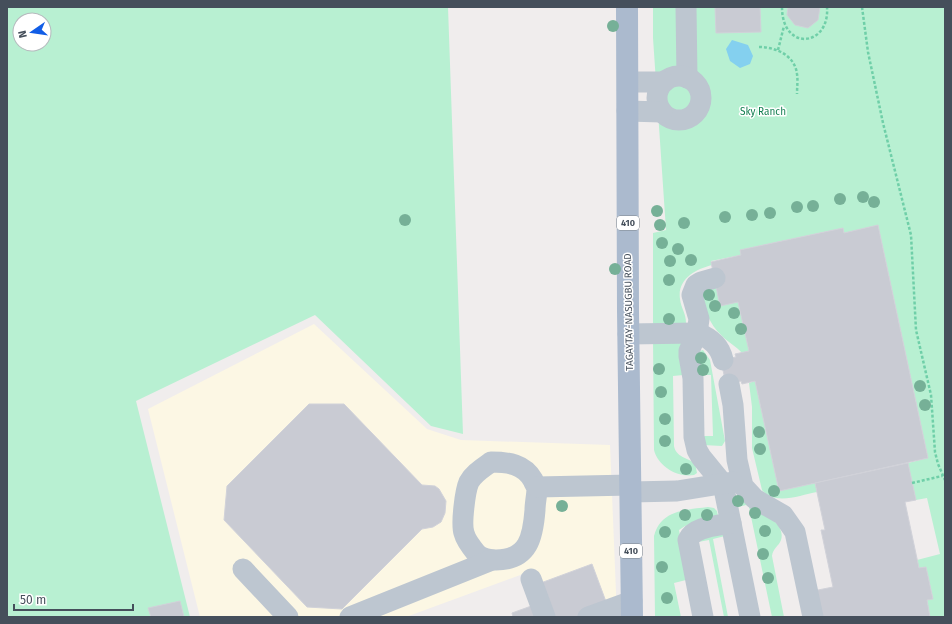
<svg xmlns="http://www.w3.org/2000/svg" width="952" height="624" font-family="'Fira Sans',sans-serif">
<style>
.commercial{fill:#fcf7e4}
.green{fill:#b8f0d2;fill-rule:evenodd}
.water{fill:#84d0ef}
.building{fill:#c9cbd3;stroke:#d1d2d9}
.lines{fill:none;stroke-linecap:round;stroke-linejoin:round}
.path{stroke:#6fcfa8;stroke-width:2.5;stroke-dasharray:3 2;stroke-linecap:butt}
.minor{stroke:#bdc6d0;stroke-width:21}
.major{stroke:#abbace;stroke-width:22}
.tree{fill:#76b097}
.labels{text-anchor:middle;stroke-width:3;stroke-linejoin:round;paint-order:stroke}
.shield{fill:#fff;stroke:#7d848c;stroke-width:1}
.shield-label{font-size:9px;font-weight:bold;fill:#454f5b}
.park-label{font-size:10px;fill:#137f51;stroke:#fff}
.street-label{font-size:10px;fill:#454f5b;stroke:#fff}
</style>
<rect width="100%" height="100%" fill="#f0eded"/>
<path class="commercial" d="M314 324 427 429 461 440 610 445 617 617 523 574 406 617H200L148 409Z"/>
<g class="green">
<path d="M7 7H448L463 434 431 426 315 315 136 401 190 617H7ZM20 20H44V44H20Z"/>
<path d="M653 7H945V617H930L927 600 933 598 926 567 919 568 917 560 940 554 927 498 916 500 908 463 928 458 878 225 844 233 843 228 740 250 741 255 711 261 712 265C696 269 677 279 680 299 681 308 686 313 686 323L653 328V233L666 230 653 38Z"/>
<path d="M715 282 738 302 749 351 742 353C736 346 728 342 722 336 708 323 705 309 701 291Z"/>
<path d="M653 340 682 341 683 375 673 376 674 446C676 457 687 458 695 463L697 473 694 475C677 478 658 466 654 450Z"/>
<path d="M703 350 710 360 725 441 722 446 703 445 702 436H713L711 375H699L697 352Z"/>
<path d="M755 381 779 491 815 483 817 492C800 495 775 506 762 490L752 448V407L749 383Z"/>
<path d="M738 497 742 498C754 506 787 522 781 540 779 546 773 548 772 556L784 617H772L749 507 746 505 735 508V498Z"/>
<path d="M708 507 714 508 717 511 718 516 685 526 679 530 688 577 686 580 674 583 681 617H655L654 536C661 510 685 510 708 507Z"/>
<path d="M724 533 725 536 713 539 728 617H724L709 540 698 542 696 539Z"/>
</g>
<path class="water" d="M732 40 748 45 753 56 750 64 740 68 730 61 726 49Z"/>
<g class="building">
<path d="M715 7H760L761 32 716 33Z"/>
<path d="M788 7H820L818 20 808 28 795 25 787 15Z"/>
<path d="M878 225 928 458 779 491 755 381 742 384 741 381 726 385 721 360 736 357 735 354 749 351 738 302 720 306 711 262 741 255 740 250 843 228 844 233Z"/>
<path d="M309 404H344L422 485 435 486 439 489 446 501 445 513 441 522 433 527 422 529 342 609 307 607 224 520 227 486Z"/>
<path d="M908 463 916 500 905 502 919 568 926 567 933 599 927 600 930 617H818L813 591 833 587 821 530H825L815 483Z"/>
<path d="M592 564 608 607 580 617H550L538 584Z"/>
<path d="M180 601 184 617H151L148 608Z"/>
<path d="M534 605 535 617H513L512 613Z"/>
</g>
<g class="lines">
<g class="path">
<path d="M782 7C782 52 830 47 827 7"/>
<path d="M862 7 868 52 883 123 911 235 916 330 931 395 935 452 938 464 945 480"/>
<path d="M759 47C775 47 795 55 797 74 798 80 797 87 797 94"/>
<path d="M778 50 784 26"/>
<path d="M912 483 942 476"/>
</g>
<g class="minor">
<path d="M686 7 687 78"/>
<circle cx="679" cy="98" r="22"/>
<path d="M628 82H664"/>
<path d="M627 111 662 112"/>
<path d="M715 278 701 282 696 285 692 295 699 319 697 333 689 351V356L693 378 694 437 697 450 701 457 723 484 750 617"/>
<path d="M628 334 697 333C711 338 720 346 723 360"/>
<path d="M729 384 733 405 737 460 743 486 755 499 783 515 795 532 813 617"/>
<path d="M491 462C508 462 524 464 533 480 534 483 536 486 537 488 537 495 535 503 535 510 533 536 529 560 496 560 490 560 481 558 477 554 472 548 466 541 464 533 461 524 465 491 469 482 474 473 483 468 491 462Z"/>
<path d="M537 487 631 485"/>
<path d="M631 492 677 491 733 482"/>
<path d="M243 569 288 617"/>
<path d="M531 579 545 617"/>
<path d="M350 617 492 560"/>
<path d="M588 617 632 601"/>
<path d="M703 617 688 540C694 526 718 526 731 523"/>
</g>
<path class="major" d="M627 7 628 311 632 617"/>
</g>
<g class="tree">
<circle cx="613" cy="26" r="6"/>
<circle cx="863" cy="197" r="6"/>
<circle cx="840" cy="199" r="6"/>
<circle cx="874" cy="202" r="6"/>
<circle cx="813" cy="206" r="6"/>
<circle cx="797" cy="207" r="6"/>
<circle cx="657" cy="211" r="6"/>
<circle cx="770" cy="213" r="6"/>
<circle cx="752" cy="215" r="6"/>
<circle cx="725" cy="217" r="6"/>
<circle cx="405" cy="220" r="6"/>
<circle cx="684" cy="223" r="6"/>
<circle cx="660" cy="225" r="6"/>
<circle cx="662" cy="243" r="6"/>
<circle cx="678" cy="249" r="6"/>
<circle cx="691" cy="260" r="6"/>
<circle cx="670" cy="261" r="6"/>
<circle cx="615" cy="269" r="6"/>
<circle cx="669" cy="280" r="6"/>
<circle cx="709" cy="295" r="6"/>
<circle cx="715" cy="306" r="6"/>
<circle cx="734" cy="313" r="6"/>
<circle cx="669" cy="319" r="6"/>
<circle cx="741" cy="329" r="6"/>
<circle cx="701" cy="358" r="6"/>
<circle cx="659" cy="369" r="6"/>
<circle cx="703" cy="370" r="6"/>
<circle cx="920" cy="386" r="6"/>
<circle cx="661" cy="392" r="6"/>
<circle cx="925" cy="405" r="6"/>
<circle cx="665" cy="419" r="6"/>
<circle cx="759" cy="432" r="6"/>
<circle cx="665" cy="441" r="6"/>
<circle cx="760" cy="449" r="6"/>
<circle cx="686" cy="469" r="6"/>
<circle cx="774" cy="491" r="6"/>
<circle cx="738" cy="501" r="6"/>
<circle cx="562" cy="506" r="6"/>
<circle cx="755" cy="513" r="6"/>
<circle cx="685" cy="515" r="6"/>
<circle cx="707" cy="515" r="6"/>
<circle cx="765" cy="531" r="6"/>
<circle cx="665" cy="532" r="6"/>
<circle cx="763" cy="554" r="6"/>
<circle cx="662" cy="567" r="6"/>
<circle cx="768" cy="578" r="6"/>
<circle cx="667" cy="598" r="6"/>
</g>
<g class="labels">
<g class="shield">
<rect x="617" y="216" width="22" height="14" rx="3"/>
<rect x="620" y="544" width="22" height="14" rx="3"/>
</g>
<g class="shield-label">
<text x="628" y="226">410</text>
<text x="631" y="554">410</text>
</g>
<g class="park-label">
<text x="763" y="115">Sky Ranch</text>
</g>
<g class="street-label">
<text transform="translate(628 312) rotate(-91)" y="4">TAGAYTAY-NASUGBU ROAD</text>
</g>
</g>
<rect width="952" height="624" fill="none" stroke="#454f5b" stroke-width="16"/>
<g transform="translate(32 32) rotate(257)"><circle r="19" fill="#ffffff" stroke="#b5b9bd"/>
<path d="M0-3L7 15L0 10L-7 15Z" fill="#115de6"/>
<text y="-6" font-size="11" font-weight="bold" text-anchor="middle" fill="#454f5b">N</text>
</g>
<path d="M14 604v6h119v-6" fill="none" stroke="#454f5b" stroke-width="2"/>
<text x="20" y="604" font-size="12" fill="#454f5b" stroke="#ffffff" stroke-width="3" paint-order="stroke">50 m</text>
</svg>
